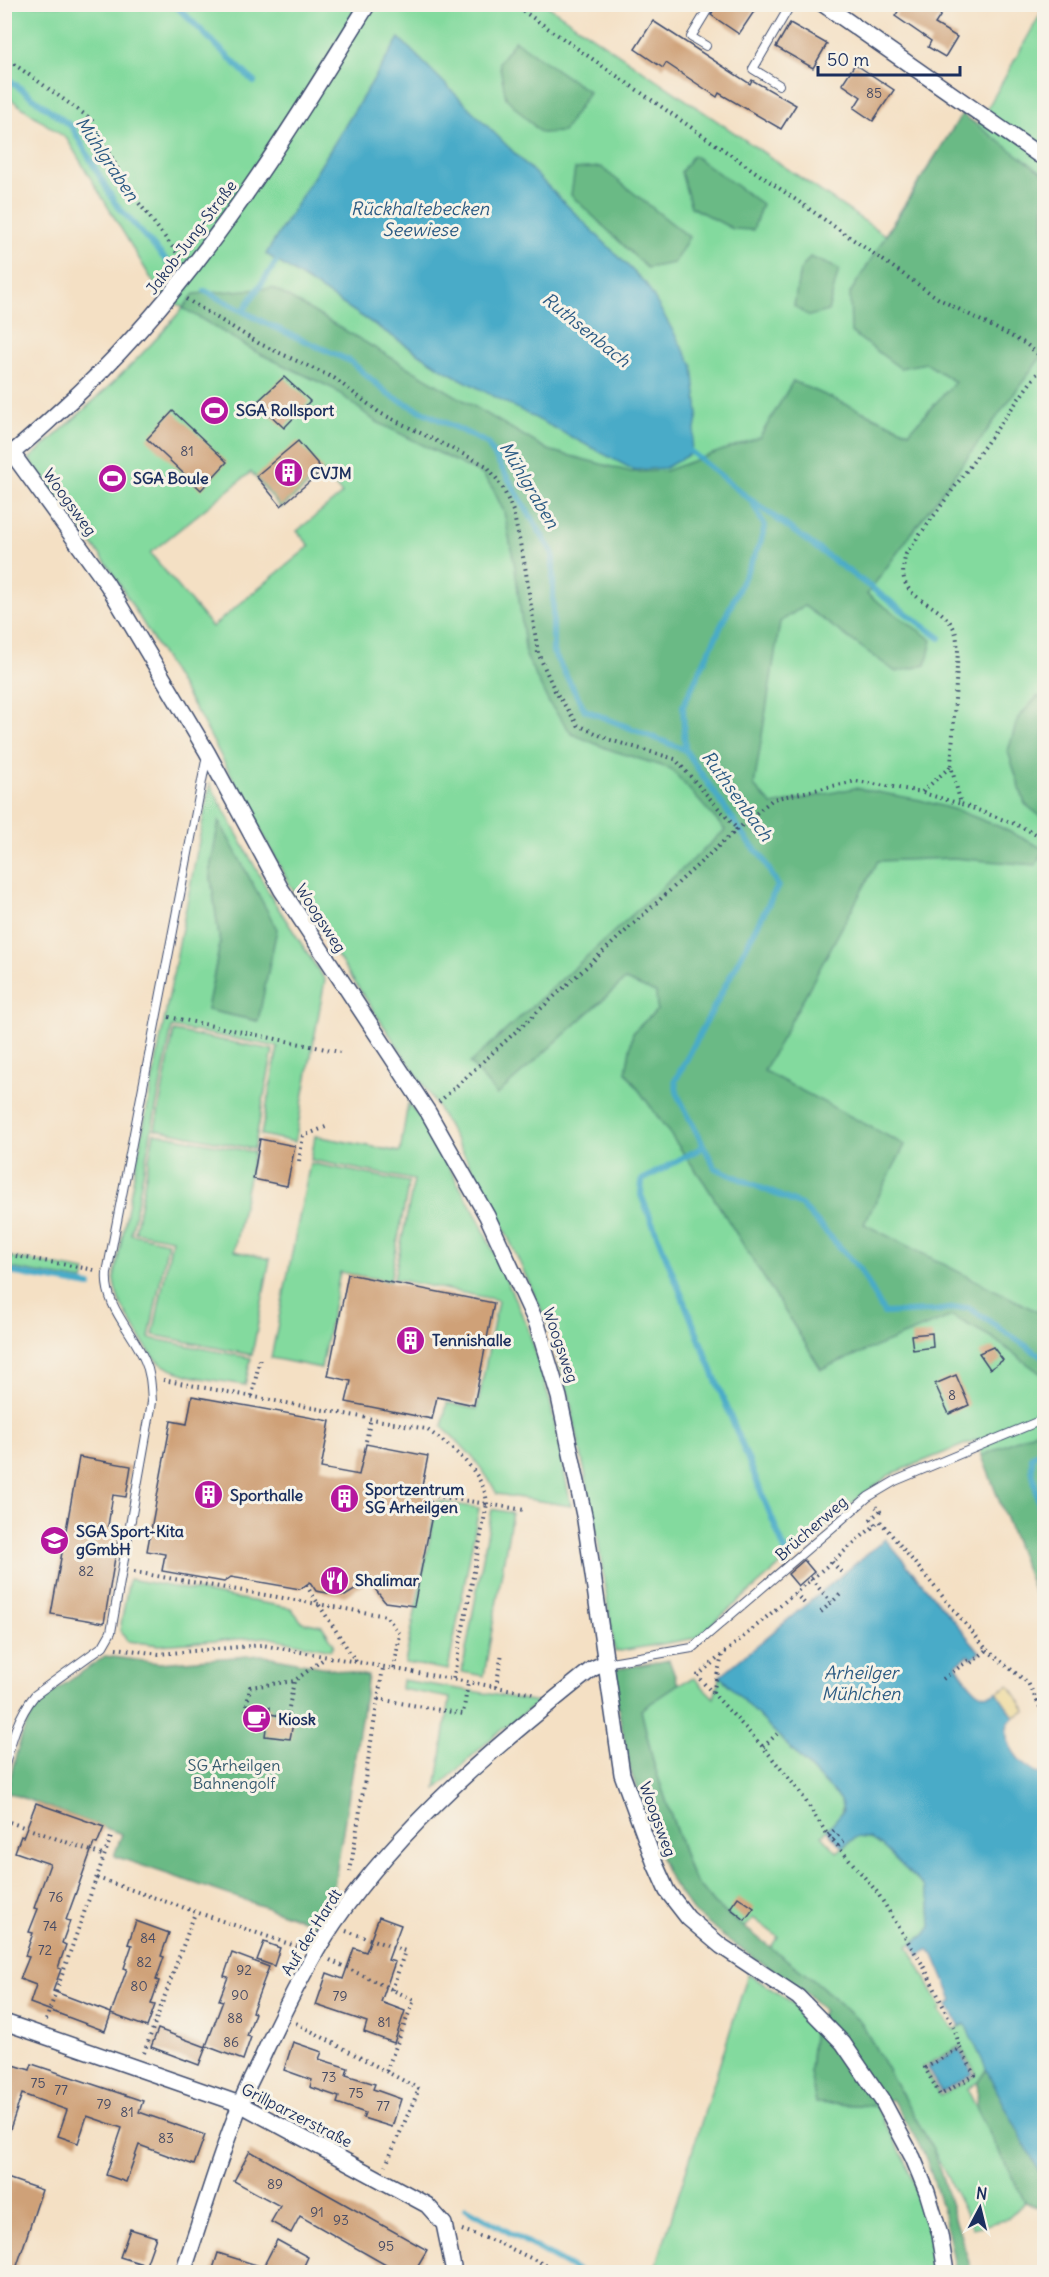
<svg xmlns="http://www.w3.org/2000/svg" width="1049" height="2277" font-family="Delius,sans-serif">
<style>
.green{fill:#83da9e;stroke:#4f847e;stroke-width:1.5;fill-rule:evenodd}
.forest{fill:#6aba85;stroke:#427472;stroke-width:1.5}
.sand{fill:#eeda9e;stroke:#84847e;stroke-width:1.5}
.water{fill:#49abc8;stroke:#326d93;stroke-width:1.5}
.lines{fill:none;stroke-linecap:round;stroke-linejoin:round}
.stream{stroke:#49abc8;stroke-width:6}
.building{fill:#cfa178}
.lane-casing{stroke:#3c4a6d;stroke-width:10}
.street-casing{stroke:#3c4a6d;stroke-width:18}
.path{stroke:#3c4a6d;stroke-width:4;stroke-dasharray:1.5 4.5;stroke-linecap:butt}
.lane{stroke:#fff;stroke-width:8}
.street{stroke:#fff;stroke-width:15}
.path-bridge{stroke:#3c4a6d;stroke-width:4;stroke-dasharray:1.5 4.5;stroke-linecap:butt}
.labels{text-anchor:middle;stroke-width:6;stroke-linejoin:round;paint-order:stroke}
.number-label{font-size:14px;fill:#484c64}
.street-label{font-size:16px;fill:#1b2f5e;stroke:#f7f3e8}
.poi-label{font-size:16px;font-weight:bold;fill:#1b2f5e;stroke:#f7f3e8;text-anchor:start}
.park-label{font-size:16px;fill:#355a6e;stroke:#f7f3e8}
.water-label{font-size:18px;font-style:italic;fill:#2b5a83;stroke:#f7f3e8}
</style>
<rect width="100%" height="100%" fill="#f7f3e8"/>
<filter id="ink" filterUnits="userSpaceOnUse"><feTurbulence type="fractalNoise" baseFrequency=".0167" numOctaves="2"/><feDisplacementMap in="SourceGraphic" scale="12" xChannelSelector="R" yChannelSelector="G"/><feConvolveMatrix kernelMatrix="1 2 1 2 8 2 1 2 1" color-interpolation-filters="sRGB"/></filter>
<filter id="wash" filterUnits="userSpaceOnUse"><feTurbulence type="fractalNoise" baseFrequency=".008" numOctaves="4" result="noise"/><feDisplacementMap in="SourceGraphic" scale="24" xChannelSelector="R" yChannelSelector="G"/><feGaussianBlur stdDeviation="1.35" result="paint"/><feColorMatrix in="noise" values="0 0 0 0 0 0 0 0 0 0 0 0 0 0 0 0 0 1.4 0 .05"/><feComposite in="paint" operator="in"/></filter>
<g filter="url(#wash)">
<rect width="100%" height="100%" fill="#f4e0c4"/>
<g class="green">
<path d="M5 5H546L885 235 962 114 978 125 1044 8V1617L976 1440 891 1474 862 1495 696 1638 615 1652 595 1521 569 1396 546 1320 497 1213 432 1098 291 887 200 717 109 567 29 459C83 411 137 364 183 308L158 290 67 139 5 95ZM251 472 281 508 324 472 342 494 297 531 310 546 212 627 150 553Z"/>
<path d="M210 784 273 900 325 980 295 1142 261 1135 278 1047 172 1027 131 1234 168 1242 149 1338 251 1358 245 1385C221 1380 175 1378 157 1360 146 1350 139 1335 131 1322 123 1308 115 1296 114 1279ZM219 822 257 1021 207 1010 220 944 210 870Z"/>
<path d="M174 1031 273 1050 254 1149 155 1129Z"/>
<path d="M408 1103 419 1116 479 1220 528 1328 550 1401 571 1506 497 1494C484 1468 464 1446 442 1427L447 1403 477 1409 498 1300 394 1279 414 1180 311 1160 315 1136 400 1152Z"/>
<path d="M154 1133 254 1152 234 1251 270 1259 252 1355 153 1335 172 1239 135 1232Z"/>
<path d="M310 1163 409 1182 390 1281 340 1272 321 1368 271 1358Z"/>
<path d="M5 1256 86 1271 83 1281 5 1267Z"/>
<path d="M437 1501 479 1508 448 1670 405 1663Z"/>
<path d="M492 1509 512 1513 484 1676 462 1672Z"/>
<path d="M129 1579 291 1608 302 1622 322 1626 334 1644 332 1650 266 1637 159 1645 127 1641 120 1630Z"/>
<path d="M720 1676 841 1800C845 1819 835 1823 822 1835L837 1852 856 1837 869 1838 882 1846 924 1887 930 1901 931 1927 925 1935 908 1946 942 2009 939 2011 954 2030 965 2023 987 2068 978 2082 967 2089 1025 2202 1005 2220 973 2228 933 2149 861 2023 821 1986 770 1948 778 1937 753 1918 745 1928 714 1904 692 1877 654 1765 641 1710 678 1684 694 1678 714 1698ZM960 2046 977 2075 940 2096 923 2067Z"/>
<path d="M402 1680 539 1702 496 1734 436 1789 450 1698 401 1689Z"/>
<path d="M748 1974 793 2003 814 2023 810 2072 816 2103 876 2106 906 2162 930 2233 937 2272H652L658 2260Z"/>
</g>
<g class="forest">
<path d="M515 41 589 92 563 132 541 133 506 98 499 62Z"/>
<path d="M962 114 1044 174V353L867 594 932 640 926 665 896 672 804 606 780 622 754 786 772 805 855 788 920 800 959 811 1000 827 1044 849 1036 865 953 858 878 861 764 1071 905 1145 864 1224 1044 1315V1376L991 1337 952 1316 821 1369 704 1182 626 1072 633 1032 657 1010 656 993 625 980 497 1095 470 1063 725 830 671 769 608 749 572 734 549 703 526 656 515 567 504 512 493 489 483 475 375 421 334 389 258 353 183 308 194 294 273 288 548 450 631 472 665 471 760 437 793 381 909 432 955 382 926 363 900 368 851 332 850 293Z"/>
<path d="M693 155 762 204 753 230 733 229 691 207 681 172Z"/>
<path d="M601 167 689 237 674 263 647 268 571 195 575 169Z"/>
<path d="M810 257 839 269 828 311 809 316 794 306 800 270Z"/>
<path d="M1038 696 1044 701V819L1025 804 1008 751 1018 718Z"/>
<path d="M219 821 277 929 258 1021 207 1010 220 944 210 870Z"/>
<path d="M1044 1427V1617L982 1456Z"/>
<path d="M261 1655 368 1676 332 1899 315 1924 114 1856 122 1834 7 1792C15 1760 20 1726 42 1700L105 1656 159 1663Z"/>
<path d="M669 1660 678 1684 641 1710 654 1765 692 1877 714 1904 821 1986 861 2023 933 2149 972 2272H956C949 2232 940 2193 924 2155 916 2136 902 2117 892 2099L876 2106 816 2103 810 2072 814 2023 824 2011 810 1996 724 1937 693 1911 676 1888 666 1872 630 1770 612 1677 613 1672 617 1669Z"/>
<path d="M987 2068 1044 2181V2211L1025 2202 977 2109 978 2082Z"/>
</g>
<path class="sand" d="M1009 1685 1026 1711 1014 1717 997 1692Z"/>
<g class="water">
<path d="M399 38 646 284 693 366 698 414 690 454 665 468 634 470 444 370 266 254Z"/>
<path d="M885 1539 980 1652 972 1658 969 1655 956 1665C966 1679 978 1703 997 1692L1014 1717C998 1730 1011 1751 1023 1764 1028 1769 1038 1773 1044 1775V2181L994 2085 965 2024 960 2026 948 2005 953 2000 934 1955 927 1950 919 1956 912 1944 925 1935 931 1927 930 1901 924 1887 882 1846 869 1838 856 1837 842 1847 827 1830 843 1811 841 1800 720 1676Z"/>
<path d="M959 2049 973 2074 941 2092 927 2068Z"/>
</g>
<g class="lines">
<g class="stream">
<path d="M174 4 254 82"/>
<path d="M4 76 72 127 115 203 174 269"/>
<path d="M205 291 267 324 350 361 389 395 487 443 553 554V652L585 710 685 750"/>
<path d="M243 311 277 261"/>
<path d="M685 447 752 501 765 527 759 546 683 706 684 729 685 750 747 840 762 857 778 886 675 1081 678 1096 715 1168 801 1205 860 1269 884 1313 931 1311 968 1307 1044 1358"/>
<path d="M754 502 940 638"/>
<path d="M703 1147 642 1180 641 1195 788 1558"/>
<path d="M4 1271 90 1286"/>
<path d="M1044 1450 1032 1456V1469L1044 1530"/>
<path d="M466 2208 579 2272"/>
</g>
</g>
<g id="blocks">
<g class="building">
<path d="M717 4H759L739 34 711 15Z"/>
<path d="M903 4H948L935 24 957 37 945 57 928 47 931 41 895 16Z"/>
<path d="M653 21 750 84 752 80 796 105 781 129 719 93 717 97 666 63 663 68 635 49Z"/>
<path d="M790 23 827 44 813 68 776 47Z"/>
<path d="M855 64 894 90 873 121 854 108 861 97 842 84Z"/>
<path d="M284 377 310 401 284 428 257 402Z"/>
<path d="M173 411 227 462 201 490 147 439Z"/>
<path d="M298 441 323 470 281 506 256 476Z"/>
<path d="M260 1139 295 1146 287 1186 253 1179Z"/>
<path d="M348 1274 494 1303 474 1405 437 1397 432 1419 346 1402 351 1381 328 1376Z"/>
<path d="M932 1333 933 1347 913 1350 911 1335Z"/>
<path d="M993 1347 1003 1360 990 1369 979 1353Z"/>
<path d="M956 1375 969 1405 949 1414 935 1384Z"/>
<path d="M192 1396 330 1421 321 1468 359 1475 366 1444 428 1456 421 1491 434 1505 414 1606 385 1602 369 1581 345 1596 316 1591 310 1582 300 1589 231 1577 224 1582 162 1571 165 1554 147 1551 171 1421 187 1424Z"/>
<path d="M79 1457 131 1466 126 1497 113 1495 108 1526 120 1528 104 1623 51 1614Z"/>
<path d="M804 1560 814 1572 798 1586 788 1574Z"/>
<path d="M252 1705 270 1707V1714L294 1718 290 1739 265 1736 266 1728 249 1725Z"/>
<path d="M36 1803 104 1827 97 1844 94 1843 66 1920 70 1921 62 1943 66 1945 58 1968 61 1969 53 1991 111 2013 127 1969 124 1968 132 1945 128 1944 136 1921 169 1933 161 1956 164 1957 156 1980 159 1981 151 2004 155 2005 147 2027 111 2014 105 2031 30 2003 36 1985 20 1979 29 1957 25 1956 33 1933 29 1932 38 1909 34 1908 50 1864 15 1852 21 1836 23 1837Z"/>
<path d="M738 1897 754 1908 745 1920 730 1908Z"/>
<path d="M379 1917 401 1925 388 1960 395 1962 381 2002 405 2011 394 2043 364 2032 367 2022 316 2005 327 1973 343 1979 354 1948 366 1952Z"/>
<path d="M264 1942 280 1948 274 1966 257 1960Z"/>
<path d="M232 1953 269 1967 252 2012 255 2013 247 2036 251 2037 243 2060 206 2046 223 2001 219 2000 228 1977 224 1976Z"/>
<path d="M158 2029 206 2047 199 2065 151 2047Z"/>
<path d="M293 2042 322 2052 319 2059 348 2068 346 2075 375 2084 373 2089 401 2099 392 2127 363 2118 365 2113 337 2103 339 2097 310 2087 312 2080 284 2070Z"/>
<path d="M4 2062 30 2070 32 2064 143 2101 139 2112 205 2135 194 2165 139 2145 126 2182 106 2175 122 2128 87 2116 78 2143 58 2136 67 2110 22 2094 7 2138H4Z"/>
<path d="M250 2151 427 2250 414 2272H398L300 2216 291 2233 271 2222 280 2206 234 2181Z"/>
<path d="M4 2177 42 2190 15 2272H4Z"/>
<path d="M130 2229 156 2237 146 2265 120 2257Z"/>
<path d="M277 2240 308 2257 301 2272 283 2266 281 2272H212L218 2253 263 2267Z"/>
</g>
</g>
</g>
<g filter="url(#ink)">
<use href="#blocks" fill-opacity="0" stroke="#3c4a6d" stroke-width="1.5"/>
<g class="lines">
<defs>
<g id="lane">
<path d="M706 46 691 37 711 4"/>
<path d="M779 85 753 69 791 4"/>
<path d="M605 1663 692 1648 868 1497 895 1481 1044 1419"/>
<path d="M4 1769C11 1742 17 1717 35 1695L103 1646 111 1632 152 1402C151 1387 151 1374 145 1361 133 1331 104 1307 107 1273L207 755"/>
</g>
<g id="street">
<path d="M823 4 1039 155"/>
<path d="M12 453 107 584 207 752 281 889 428 1112 487 1216 537 1324 559 1397 585 1520 622 1774 655 1864 667 1891 688 1918 721 1946 798 1997 843 2043 882 2100 913 2158 927 2192 940 2235 946 2272"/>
<path d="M5 458C25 444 44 425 63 408 189 294 279 148 368 4"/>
<path d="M4 2022 240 2104 427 2205 444 2224 454 2272"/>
<path d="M183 2272C202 2217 218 2160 240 2105 247 2086 257 2069 265 2051 285 2008 307 1963 334 1923 403 1822 498 1744 592 1669L605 1663"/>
</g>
</defs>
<use href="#lane" class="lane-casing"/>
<use href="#street" class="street-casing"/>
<g class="path">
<path d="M513 4 939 299 1026 344 1044 359"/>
<path d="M592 6V4"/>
<path d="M4 57 91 119 129 190 180 257"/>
<path d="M186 299 260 344 334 378 380 413 487 466 502 486 513 511 525 566 538 653 555 691 578 725 610 740 675 759 737 829"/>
<path d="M1044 364 906 554C891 605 940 596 955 631 957 636 957 644 958 650L951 766 961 804 1015 824 1044 838"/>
<path d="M923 793 961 804"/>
<path d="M747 821 773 799 856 781 922 792 951 766"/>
<path d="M169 1017 340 1052"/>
<path d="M439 1102 737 829"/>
<path d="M299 1161 303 1136 326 1127"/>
<path d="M4 1254 95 1270"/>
<path d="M163 1380 426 1429C451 1446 485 1472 487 1504L525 1510"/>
<path d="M252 1396 260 1358"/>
<path d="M366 1441 371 1418"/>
<path d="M430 1495 487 1504 453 1680"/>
<path d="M875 1525 871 1519 880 1511 876 1507"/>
<path d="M832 1562 843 1574"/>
<path d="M134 1572 386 1616 400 1634 394 1670"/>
<path d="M811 1579 831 1602"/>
<path d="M306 1585 357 1663"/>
<path d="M795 1593 806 1605"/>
<path d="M821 1612 843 1592"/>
<path d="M116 1648 159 1654 262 1645 535 1694"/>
<path d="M987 1650 1028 1683 1044 1715"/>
<path d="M943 1679 969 1660 971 1663 987 1650 880 1521 697 1676 763 1747 800 1792 825 1831 877 1892 924 1967 955 2030 960 2048"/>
<path d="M496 1687 502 1653"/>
<path d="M713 1692 722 1656"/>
<path d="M378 1699 463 1714 468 1683"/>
<path d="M246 1711 250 1687 294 1681"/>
<path d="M288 1713 294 1681 325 1658"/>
<path d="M763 1747 777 1734"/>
<path d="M4 1820 105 1856"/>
<path d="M828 1835 836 1829"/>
<path d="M833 1840 840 1834"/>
<path d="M838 1846 845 1840"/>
<path d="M350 1872 383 1668"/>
<path d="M97 1878 301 1948"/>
<path d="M346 1931 405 1951 392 1990"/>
<path d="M330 1960 414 2000 386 2072"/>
<path d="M46 2020 112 1834"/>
<path d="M296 2023 419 2089 386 2165"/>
<path d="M960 2048 975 2075 940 2095 925 2068Z"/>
<path d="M144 2053 195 1913"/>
<path d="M462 2230 499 2243 560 2272"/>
</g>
<use href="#lane" class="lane"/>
<use href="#street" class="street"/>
<path class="path-bridge" d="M732 834 747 821"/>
</g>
</g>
<defs>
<symbol id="stadium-disc" viewBox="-11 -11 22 22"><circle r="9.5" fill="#b5179e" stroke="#f7f3e8"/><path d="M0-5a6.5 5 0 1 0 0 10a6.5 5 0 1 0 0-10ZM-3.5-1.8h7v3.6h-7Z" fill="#fff"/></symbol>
<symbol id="building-disc" viewBox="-11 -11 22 22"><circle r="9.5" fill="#b5179e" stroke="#f7f3e8"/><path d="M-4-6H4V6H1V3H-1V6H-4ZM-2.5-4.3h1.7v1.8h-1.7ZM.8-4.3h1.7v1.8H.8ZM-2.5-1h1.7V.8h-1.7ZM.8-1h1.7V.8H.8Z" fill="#fff"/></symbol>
<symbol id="school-disc" viewBox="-11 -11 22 22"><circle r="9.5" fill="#b5179e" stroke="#f7f3e8"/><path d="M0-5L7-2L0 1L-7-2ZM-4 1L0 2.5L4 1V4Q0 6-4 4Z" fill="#fff"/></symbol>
<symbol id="restaurant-disc" viewBox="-11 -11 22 22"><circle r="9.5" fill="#b5179e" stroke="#f7f3e8"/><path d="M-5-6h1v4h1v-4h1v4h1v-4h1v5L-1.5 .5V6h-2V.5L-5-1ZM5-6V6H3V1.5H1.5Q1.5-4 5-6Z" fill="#fff"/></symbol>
<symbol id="cafe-disc" viewBox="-11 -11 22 22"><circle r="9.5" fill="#b5179e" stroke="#f7f3e8"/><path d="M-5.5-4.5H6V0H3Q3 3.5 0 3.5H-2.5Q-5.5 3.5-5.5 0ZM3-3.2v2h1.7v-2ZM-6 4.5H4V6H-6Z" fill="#fff"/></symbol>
</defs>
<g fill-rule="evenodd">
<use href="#stadium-disc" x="198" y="394" width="33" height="33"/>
<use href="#building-disc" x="272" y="456" width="33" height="33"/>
<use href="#stadium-disc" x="96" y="462" width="33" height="33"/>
<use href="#building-disc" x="394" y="1324" width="33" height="33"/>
<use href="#building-disc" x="192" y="1478" width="33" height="33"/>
<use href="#building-disc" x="328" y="1482" width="33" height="33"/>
<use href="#school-disc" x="38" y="1524" width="33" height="33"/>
<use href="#restaurant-disc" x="318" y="1564" width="33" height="33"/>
<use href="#cafe-disc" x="240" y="1702" width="33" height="33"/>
</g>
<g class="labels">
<g class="number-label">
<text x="874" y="98">85</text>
<text x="187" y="456">81</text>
<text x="952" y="1400">8</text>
<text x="86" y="1576">82</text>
<text x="56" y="1902">76</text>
<text x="50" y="1931">74</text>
<text x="148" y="1943">84</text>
<text x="45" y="1955">72</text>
<text x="144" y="1967">82</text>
<text x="244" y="1975">92</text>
<text x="139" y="1991">80</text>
<text x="240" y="2000">90</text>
<text x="340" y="2001">79</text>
<text x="235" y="2023">88</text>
<text x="384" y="2027">81</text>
<text x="231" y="2047">86</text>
<text x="329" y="2082">73</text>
<text x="38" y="2088">75</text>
<text x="61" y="2095">77</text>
<text x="356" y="2098">75</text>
<text x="104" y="2109">79</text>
<text x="383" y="2111">77</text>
<text x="127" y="2117">81</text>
<text x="166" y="2143">83</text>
<text x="275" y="2189">89</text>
<text x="317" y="2217">91</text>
<text x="341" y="2225">93</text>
<text x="386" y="2251">95</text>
</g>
<g class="street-label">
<text transform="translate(191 237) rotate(-53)" y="6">Jakob-Jung-Straße</text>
<text transform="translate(70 502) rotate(54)" y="6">Woogsweg</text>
<text transform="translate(321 918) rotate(57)" y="6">Woogsweg</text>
<text transform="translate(561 1345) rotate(71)" y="6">Woogsweg</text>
<text transform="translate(811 1528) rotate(-41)" y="6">Brücherweg</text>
<text transform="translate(658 1819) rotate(70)" y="6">Woogsweg</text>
<text transform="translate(311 1932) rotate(-58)" y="6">Auf der Hardt</text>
<text transform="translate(297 2115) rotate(27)" y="6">Grillparzerstraße</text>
</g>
<g class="poi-label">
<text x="236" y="416">SGA Rollsport</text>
<text x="310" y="479">CVJM</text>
<text x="133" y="484">SGA Boule</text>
<text x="432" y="1346">Tennishalle</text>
<text x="365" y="1495">Sportzentrum<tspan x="365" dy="18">SG Arheilgen</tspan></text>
<text x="230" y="1501">Sporthalle</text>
<text x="76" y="1537">SGA Sport-Kita<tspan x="76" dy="18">gGmbH</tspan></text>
<text x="355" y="1586">Shalimar</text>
<text x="278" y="1725">Kiosk</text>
</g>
<g class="park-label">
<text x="234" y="1771">SG Arheilgen<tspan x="234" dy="18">Bahnengolf</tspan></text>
</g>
<g class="water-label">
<text transform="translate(107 159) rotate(56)" y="6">Mühlgraben</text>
<text x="420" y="215">Rückhaltebecken<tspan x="420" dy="21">Seewiese</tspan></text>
<text transform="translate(586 330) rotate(39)" y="6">Ruthsenbach</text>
<text transform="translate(529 485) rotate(59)" y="6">Mühlgraben</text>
<text transform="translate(737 796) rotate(54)" y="6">Ruthsenbach</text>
<text x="861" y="1679">Arheilger<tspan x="861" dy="21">Mühlchen</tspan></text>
</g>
</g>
<rect width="1049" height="2277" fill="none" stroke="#f7f3e8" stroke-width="24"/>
<g transform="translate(980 2208) rotate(7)" stroke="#f7f3e8" stroke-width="4.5" paint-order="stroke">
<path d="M0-4.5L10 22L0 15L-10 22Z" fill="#1b2f5e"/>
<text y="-9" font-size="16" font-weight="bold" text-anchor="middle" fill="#1b2f5e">N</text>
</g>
<path d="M818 66v9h142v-9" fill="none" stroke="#1b2f5e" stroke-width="3"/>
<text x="827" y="66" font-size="18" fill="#1b2f5e" stroke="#f7f3e8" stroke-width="4.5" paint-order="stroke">50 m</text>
</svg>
